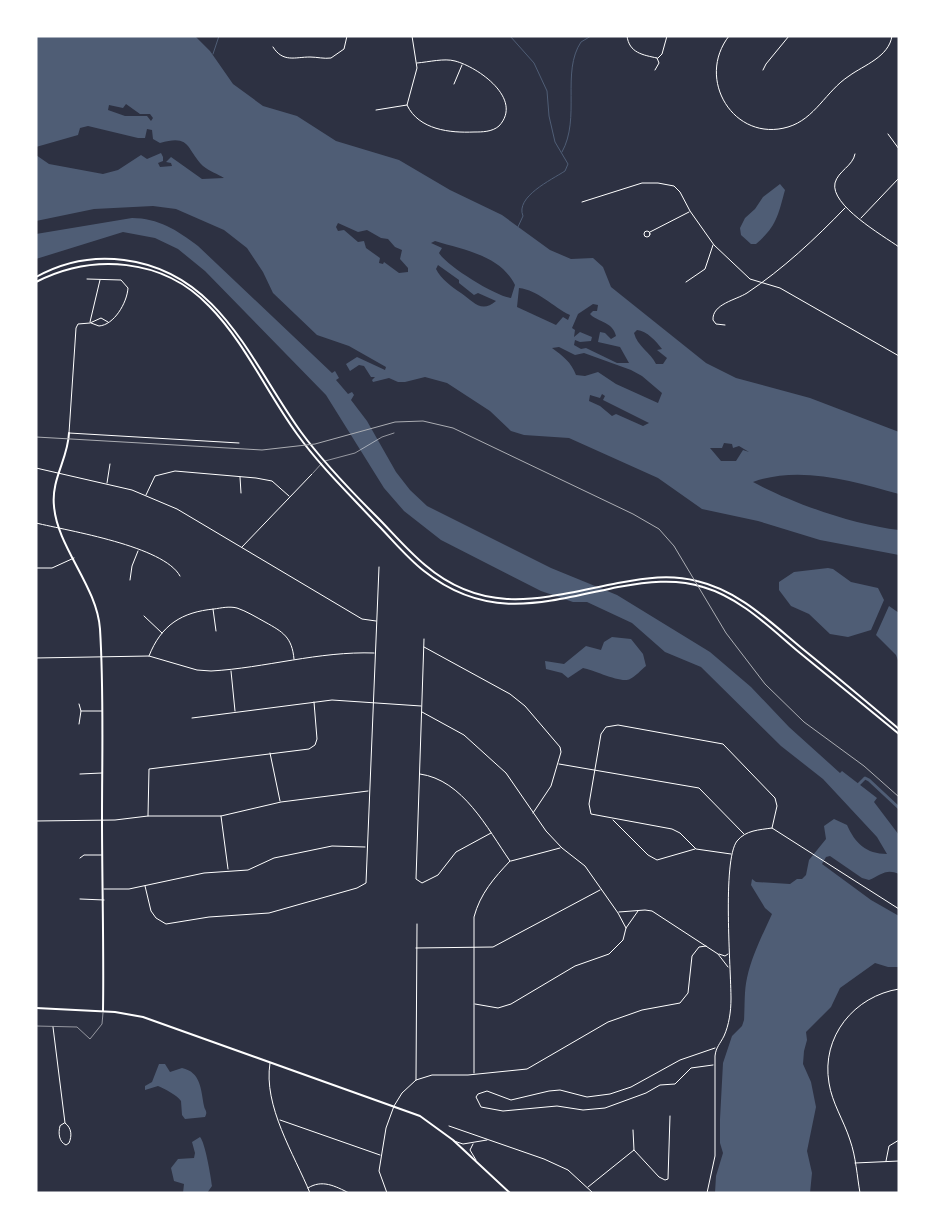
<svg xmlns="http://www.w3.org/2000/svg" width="935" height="1229" font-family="Merriweather,serif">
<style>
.water{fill:#4f5d75;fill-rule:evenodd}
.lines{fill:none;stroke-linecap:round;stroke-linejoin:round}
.stream{stroke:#4f5d75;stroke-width:1}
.canal{stroke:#4f5d75;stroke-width:3}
.service{stroke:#fff;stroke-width:0.5}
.minor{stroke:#fff;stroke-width:1}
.tertiary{stroke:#fff;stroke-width:2}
.primary{stroke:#fff;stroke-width:2}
.rail{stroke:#abadb3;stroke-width:1}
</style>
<rect width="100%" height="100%" fill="#2d3142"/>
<g class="water">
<path d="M36 36H195L210 51 233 84 263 106 297 116 336 141 399 160 450 190 502 215 550 250 571 259 593 258 603 267 611 287 706 363 736 378 810 398 899 432V494C853 481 799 465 753 482 792 503 854 525 899 530V555L820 540 758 521 702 509 658 478 569 438 524 435 511 431 490 411 447 383 425 377 405 382H398L389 378 373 382 372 380 375 377H371L364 366 359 365 350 371 346 364 357 357 385 370 386 367 349 346 317 335 273 293 263 272 247 248 224 230 176 209 153 206 94 209 36 221V155L49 164 103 174 118 170 141 155 147 159 161 153 163 157V161L158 163 160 167 172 166 171 163 166 162 171 157 202 179 224 178C218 174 209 171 203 166 186 149 191 134 160 143L153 139 152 130 147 129 145 138H138L88 126 80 128 78 135 36 147ZM126 104 140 114H150L153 118 151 121 147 116H125L108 110 109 105 123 108ZM338 223 358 232 367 230 381 238 388 239 395 247 402 250 400 259 408 268V272L399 273 384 262 383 264 379 263 380 258 366 248 364 241 358 242 344 230 338 231 336 227ZM435 241C464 250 500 255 515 285L511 298C495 296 447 266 439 253L442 248 431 243ZM438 265 459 280V283L474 295 478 293 496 301C481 314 473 301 461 293 452 287 441 279 436 269ZM519 288C538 290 553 307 570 315L568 320 563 317 556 325 517 307ZM593 304 598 305 597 311H593L590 314 592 316C602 323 613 323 616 336L611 339 605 333 600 332 598 342 620 347 629 363H617L586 348 581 349 574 345 575 340 580 342 591 341 592 337 580 332 574 337 575 330 572 328 578 314ZM637 330C647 331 656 341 662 349L657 350 667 358 663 364H656C651 353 637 346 634 333ZM559 347 575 355 584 353 631 370 642 376 662 393 658 403 616 384 598 372 585 376 576 375C571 362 563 356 552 348ZM602 394 605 396 603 400 649 423 643 426 616 414 612 416 600 406 589 401 590 395 600 398ZM724 443 732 444 733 448 739 446 749 452 743 450 736 461H721L710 448H722Z"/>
<path d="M780 184 785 190C778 215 777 226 756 244H751L741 235 740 228 745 218 755 209 763 197Z"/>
<path d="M132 218C158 218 177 230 198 246L332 373 335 371 339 378 336 380 348 394 352 392 354 395 351 400 367 421 396 472 410 490 427 506 551 568 617 595 710 652 751 687 789 727 840 773 842 771 877 798 874 802 899 835V874C886 868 881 875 869 880L862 878 830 856 826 857 822 864 871 900 899 916V967H888L875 963 840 988 831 1007 806 1032 807 1040 804 1051 803 1064 811 1082 816 1107 807 1151 812 1173 810 1193H715L716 1176 723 1153 720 1143V1119L723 1063 732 1036 742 1026 744 1020C745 1006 744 991 747 978 752 955 763 934 772 914L765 908 751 885 752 879 756 882 790 884 797 879H802L806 875 809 860 826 839 824 826 834 819 847 825C855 843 866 854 887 854L877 837 823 779 781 746 701 667 665 652 632 623 587 602H573L541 591 441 540 404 511 384 488 326 395 205 271 178 249 155 238 123 232 36 259V234Z"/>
<path d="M828 568 833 569 851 582 878 588 884 600 871 630 848 637 830 634 809 614 791 606 779 590V582L794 572Z"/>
<path d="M889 606 899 613V663L896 655 876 635Z"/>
<path d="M612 637 631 639 643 654 646 666C641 670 636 676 630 679 622 684 594 670 583 668L568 678 562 673 546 669 545 661 564 664 586 646 601 650 604 642Z"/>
<path d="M159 1064H165L170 1072 182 1068C201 1072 201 1090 204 1106 205 1111 208 1111 205 1117L185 1119 182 1115 181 1101C177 1095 165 1089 158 1086L145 1090V1086L152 1082Z"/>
<path d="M200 1137C205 1142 211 1177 212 1186L207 1193H183L184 1184 174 1181 171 1168 178 1159 194 1158 195 1153 192 1142Z"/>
</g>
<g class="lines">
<g class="stream">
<path d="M510 36 534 63 547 91 549 116 555 142 568 164 565 171C551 180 515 197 523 216L517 229"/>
<path d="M213 54 219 36"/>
<path d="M562 152C581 118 561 72 581 42L591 36"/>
</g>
<path class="canal" d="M856 787 865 778 869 780 899 808"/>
<g class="service">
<path d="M325 461 355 453 382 437 394 433"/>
<path d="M313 473 322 463"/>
<path d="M36 1026 77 1027 90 1039 102 1024 103 1013"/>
</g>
<g class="minor">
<path d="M412 36 417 68 407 105C419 130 450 133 474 132 482 132 492 132 499 126 524 99 478 67 455 61 444 58 429 62 417 63"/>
<path d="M627 36C629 53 643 55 657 58"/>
<path d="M729 36C695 79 734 143 788 127 815 119 826 91 849 76 864 65 889 57 892 36"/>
<path d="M273 47C283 63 295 57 310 57 317 57 324 59 331 58L344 49 347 36"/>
<path d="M658 58 662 54 667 36"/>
<path d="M655 70 659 63 657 58"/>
<path d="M763 70 766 64 789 36"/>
<path d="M454 84 462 65"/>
<path d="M376 110 407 105"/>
<path d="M888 134 899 149"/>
<path d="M855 154C853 166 838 171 835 183 830 205 882 235 899 247"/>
<path d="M582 202 642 183H658L674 186 680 192 690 211 714 245 750 279 780 288 899 356"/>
<path d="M861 218 899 178"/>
<circle cx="647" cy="234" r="3"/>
<path d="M650 232 689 212"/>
<path d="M87 279 121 280 128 288C127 303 114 325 99 326L91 323"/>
<path d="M686 282 705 269 713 245"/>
<path d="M90 322 100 280"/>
<path d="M108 322 101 318 90 323 78 324 76 328 69 433 239 443"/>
<path d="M725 325 716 324 713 320C712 304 736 300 747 293 783 269 815 239 845 208"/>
<path d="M36 468 132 490 177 509 362 619 376 621"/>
<path d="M240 477 241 493"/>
<path d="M107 483 110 464"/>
<path d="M146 495 155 476 175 471 256 478 272 481 289 496"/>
<path d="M36 523C69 531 164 546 180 576"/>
<path d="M242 547 312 474"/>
<path d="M36 568H52L74 558"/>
<path d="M130 580 132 566 138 551"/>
<path d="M213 609 216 631"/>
<path d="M36 613V779"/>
<path d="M144 616 162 633"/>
<path d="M424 639 416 879 422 883 438 875 456 852 491 833"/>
<path d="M424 647 510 694 525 706 560 747 561 752 551 786 533 813"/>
<path d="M149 656C161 625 182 612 214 609 221 608 229 606 237 608 246 611 256 617 265 622 283 632 292 637 294 659"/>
<path d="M36 658 149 656 197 670 211 671C265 668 319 651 374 653"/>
<path d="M231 671 235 711"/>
<path d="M79 704 81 711 79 724"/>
<path d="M81 711H102"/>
<path d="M422 712 464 735 506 773 546 831 562 848 585 866 618 913 626 928"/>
<path d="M192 718 332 700 421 706"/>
<path d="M270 753 280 801"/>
<path d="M559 764 699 788 744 834"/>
<path d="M80 774 102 773"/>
<path d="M420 774C463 780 487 828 510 861"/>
<path d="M148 816 149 769 309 749 315 745 317 739 314 702"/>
<path d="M221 816 228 869"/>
<path d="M613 820 648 855 657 860 695 849"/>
<path d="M36 821 115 820 148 816H221L281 802 368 791"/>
<path d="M731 854 696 849 680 833 672 829 591 814 589 804 601 734 606 727 618 725 723 744 775 798 777 806 772 828"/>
<path d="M80 858 84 855H102"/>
<path d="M511 861 560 848"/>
<path d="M145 886 151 911 156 918 166 924 209 917 269 913 357 888 366 883 379 567"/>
<path d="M104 889H129L204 873 248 870 274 858 332 846 365 847"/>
<path d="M80 899 104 900"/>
<path d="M619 912 645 910 652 911 718 954 728 967"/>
<path d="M416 948 493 947 600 890"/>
<path d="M719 954 725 956 728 954"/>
<path d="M475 1004 498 1008 511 1004 575 966 609 954 623 940 626 928 638 911"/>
<path d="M53 1027 65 1123"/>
<path d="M270 1063C263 1106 294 1154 310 1193"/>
<path d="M713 1065 691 1068 675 1084 660 1085 646 1093 605 1108 583 1110 557 1106 503 1111 481 1107 476 1097 478 1094 487 1091 511 1100 549 1091 560 1090 587 1097 610 1094 631 1087 680 1060 715 1048"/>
<path d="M474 1073V917C480 894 494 878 510 861"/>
<path d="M416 1080 417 924"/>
<path d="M280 1120 380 1155"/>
<path d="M65 1123C72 1128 72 1136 69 1143L66 1145C59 1142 58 1133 60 1126Z"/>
<path d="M449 1126 544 1159 568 1170 593 1193"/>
<path d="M454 1141 463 1144 487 1140"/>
<path d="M473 1144 470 1150 476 1160"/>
<path d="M634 1150 659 1177 665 1180 668 1179 670 1116"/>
<path d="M886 1161 889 1146 899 1140"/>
<path d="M855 1163 899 1161"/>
<path d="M588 1187 634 1150 633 1130"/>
<path d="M308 1188C322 1179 335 1186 349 1193"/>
<path d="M387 1193 379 1171 386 1128 394 1106 402 1093 416 1080 432 1075H468L527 1069 608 1022 642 1010 680 1003 688 993 692 956 699 947 706 946"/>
<path d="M707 1193 715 1156V1056C716 1047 720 1044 724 1036 729 1025 731 1011 731 999 731 969 722 861 737 841 746 830 759 830 772 828L899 909"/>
<path d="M860 1193C857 1176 856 1157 850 1140 844 1121 832 1103 829 1083 821 1037 854 996 899 989"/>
</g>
<path class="tertiary" d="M69 433C68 459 51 479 54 506 57 547 97 586 100 629 104 692 102 755 102 818 102 883 104 947 103 1011"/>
<g class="primary">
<path d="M36 277C63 262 94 256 124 260 220 272 251 363 301 432 323 462 349 489 376 516 392 532 407 550 425 565 487 618 546 597 618 583 645 578 670 574 697 581 740 591 771 623 804 650 836 676 867 702 899 729"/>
<path d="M36 282C93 253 163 258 209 306 244 341 267 393 297 434 320 466 348 493 375 522 391 538 406 557 424 571 488 622 546 602 618 587 646 582 675 578 703 587 741 598 770 628 800 653 833 680 866 707 899 734"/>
<path d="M36 1008 115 1012 143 1017 420 1116 453 1140 510 1193"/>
</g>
<path class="rail" d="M36 437 262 450 315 444 395 422 423 421 453 428 633 514 659 529 674 546 726 633 765 684 804 722 864 766 899 797"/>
</g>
<rect width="935" height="1229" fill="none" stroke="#ffffff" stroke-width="75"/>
</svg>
